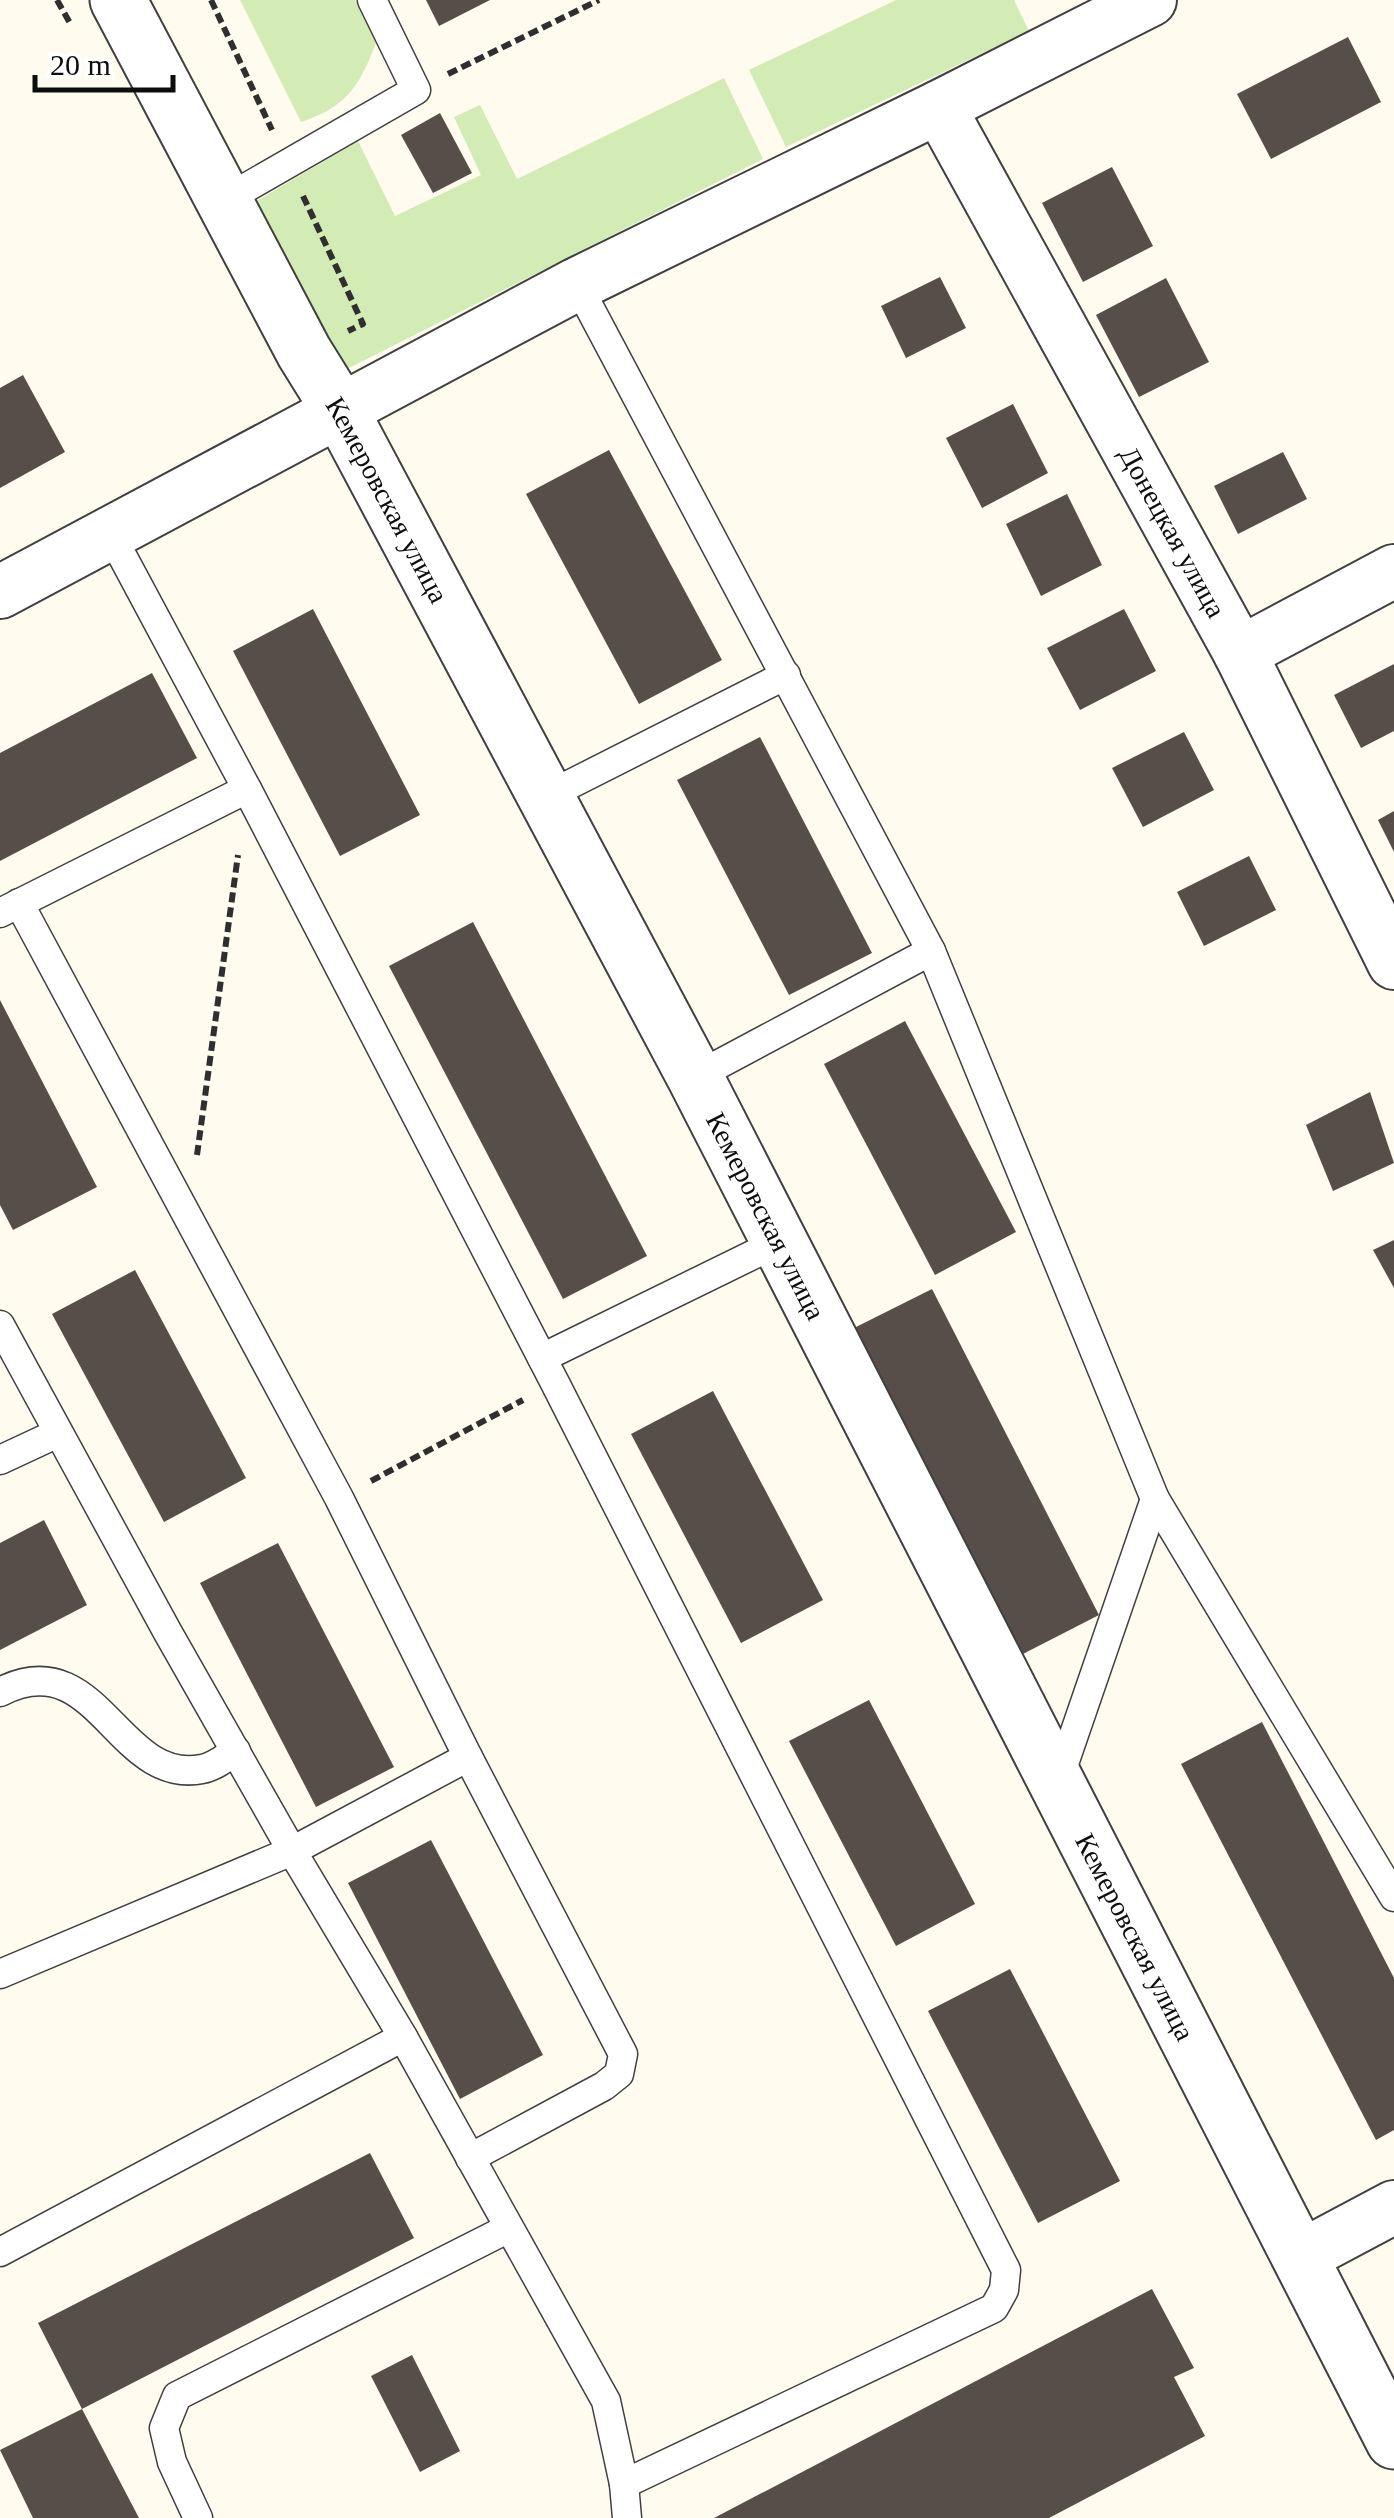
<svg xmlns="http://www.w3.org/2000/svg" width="1394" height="2518" font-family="'Times New Roman',serif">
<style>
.green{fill:#d3ecb5}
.building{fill:#574e49}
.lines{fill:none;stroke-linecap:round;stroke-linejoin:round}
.service-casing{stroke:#404040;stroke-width:31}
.minor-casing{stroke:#404040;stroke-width:56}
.tertiary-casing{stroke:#404040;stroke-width:59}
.path{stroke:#2f2f2f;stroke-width:6;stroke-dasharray:10 5;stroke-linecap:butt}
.service{stroke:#fff;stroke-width:28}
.minor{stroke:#fff;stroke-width:52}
.tertiary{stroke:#fff;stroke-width:55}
.labels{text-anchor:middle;stroke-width:10;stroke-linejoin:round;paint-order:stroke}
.street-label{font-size:28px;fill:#0d0d0d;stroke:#fff}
</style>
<rect width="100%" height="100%" fill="#fffbee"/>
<g class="green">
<path d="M240 0H355L376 43C359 86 348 106 301 122Z"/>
<path d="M896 0H1014L1029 31 786 147 749 70Z"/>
<path d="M724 78 763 159 335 375 255 202 358 141 395 216 481 175 454 117 480 105 517 179Z"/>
</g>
<g class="building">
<path d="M426 0H490L439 26Z"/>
<path d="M1348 37 1381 102 1271 159 1237 94Z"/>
<path d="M440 113 472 173 433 193 401 135Z"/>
<path d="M1112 167 1153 246 1083 282 1042 203Z"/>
<path d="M940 277 966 328 906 358 881 306Z"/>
<path d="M1166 278 1209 362 1139 397 1096 315Z"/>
<path d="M23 375 65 452 0 488V388Z"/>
<path d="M1013 404 1048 473 982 508 946 438Z"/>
<path d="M609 450 722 660 639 704 526 494Z"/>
<path d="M1283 452 1307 499 1238 534 1214 486Z"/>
<path d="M1067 494 1102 565 1041 596 1006 524Z"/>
<path d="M313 609 420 815 340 856 233 651Z"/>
<path d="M1124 609 1156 671 1080 710 1047 648Z"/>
<path d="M1394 664V731L1361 748 1334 695Z"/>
<path d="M152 673 197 758 0 861V753Z"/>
<path d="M1184 732 1214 790 1143 827 1112 768Z"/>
<path d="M760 737 872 953 789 995 677 780Z"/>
<path d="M1394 811V852L1378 820Z"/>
<path d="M1249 856 1276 910 1204 946 1177 892Z"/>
<path d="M473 922 647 1256 563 1299 389 966Z"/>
<path d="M0 1000 97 1187 13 1230 0 1205Z"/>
<path d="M905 1021 1016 1232 935 1275 824 1064Z"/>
<path d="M1370 1092 1394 1163 1333 1191 1306 1125Z"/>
<path d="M1394 1240V1288L1373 1250Z"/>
<path d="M135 1270 246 1478 164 1522 52 1314Z"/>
<path d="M932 1289 1099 1615 1013 1659 846 1332Z"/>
<path d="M713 1391 823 1600 741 1643 631 1434Z"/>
<path d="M44 1520 87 1605 0 1650V1543Z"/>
<path d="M278 1543 394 1767 316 1807 200 1583Z"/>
<path d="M869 1700 975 1904 896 1946 789 1741Z"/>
<path d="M1262 1722 1394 1978V2130L1376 2140 1181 1764Z"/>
<path d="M431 1840 543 2055 460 2099 348 1883Z"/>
<path d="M1010 1969 1120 2181 1038 2223 928 2011Z"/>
<path d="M370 2153 414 2238 82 2409 139 2518H33L0 2450 82 2409 38 2323Z"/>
<path d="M1152 2289 1194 2368 1174 2377 1205 2436 1049 2518H714Z"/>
<path d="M412 2355 460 2451 420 2472 371 2376Z"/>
</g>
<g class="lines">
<defs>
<g id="service">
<path d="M223 201 416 90 372 0"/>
<path d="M577 284 931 951 695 1077"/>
<path d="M110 533 247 789"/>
<path d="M547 796 786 675"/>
<path d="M19 903 339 1498 468 1757 623 2054 619 2074 604 2086 470 2158"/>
<path d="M0 913 247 789 555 1383 1006 2270 1004 2290 994 2308 624 2484"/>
<path d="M931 951 1155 1499 1394 1897"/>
<path d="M0 1325 167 1631 292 1851 403 2037 606 2401 624 2484 627 2518"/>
<path d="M542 1358 779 1242"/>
<path d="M0 1460 58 1433"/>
<path d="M0 1692C98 1641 117 1786 202 1769 214 1767 226 1757 236 1751"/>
<path d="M1058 1781 1155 1499"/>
<path d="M0 1974 292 1851 468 1757"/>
<path d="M0 2252 403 2037"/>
<path d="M198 2518 172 2462 164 2428 177 2396 509 2228"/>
</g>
<g id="minor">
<path id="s1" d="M939 107 1240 653 1394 963"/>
<path d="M0 592 577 284 939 107 1150 0"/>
<path d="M1240 653 1394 571"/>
<path d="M1300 2257 1394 2207"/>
</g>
<g id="tertiary">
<path id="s2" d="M118 0 304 352 340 410 695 1077 1394 2441"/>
</g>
</defs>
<use href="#service" class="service-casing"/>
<use href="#minor" class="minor-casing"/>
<use href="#tertiary" class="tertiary-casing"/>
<g class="path">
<path d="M57 0 71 25"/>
<path d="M211 0 272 130"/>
<path d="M448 74 599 0"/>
<path d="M303 196 363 324 348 331"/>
<path d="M197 1155 238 855"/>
<path d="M371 1481 523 1400"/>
</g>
<use href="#service" class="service"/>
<use href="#minor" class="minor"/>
<use href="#tertiary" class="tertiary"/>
</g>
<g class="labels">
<g class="street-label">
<text dy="10" stroke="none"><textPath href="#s2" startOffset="568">Кемеровская улица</textPath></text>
<text dy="10" stroke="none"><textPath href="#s1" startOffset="485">Донецкая улица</textPath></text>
<text dy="10" stroke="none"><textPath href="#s2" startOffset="1378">Кемеровская улица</textPath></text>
<text dy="10" stroke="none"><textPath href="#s2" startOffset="2188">Кемеровская улица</textPath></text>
</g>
</g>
<path d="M35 75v15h138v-15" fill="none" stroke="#0d0d0d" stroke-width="5"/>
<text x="50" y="75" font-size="30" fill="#0d0d0d" stroke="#ffffff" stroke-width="8" paint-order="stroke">20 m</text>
</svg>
